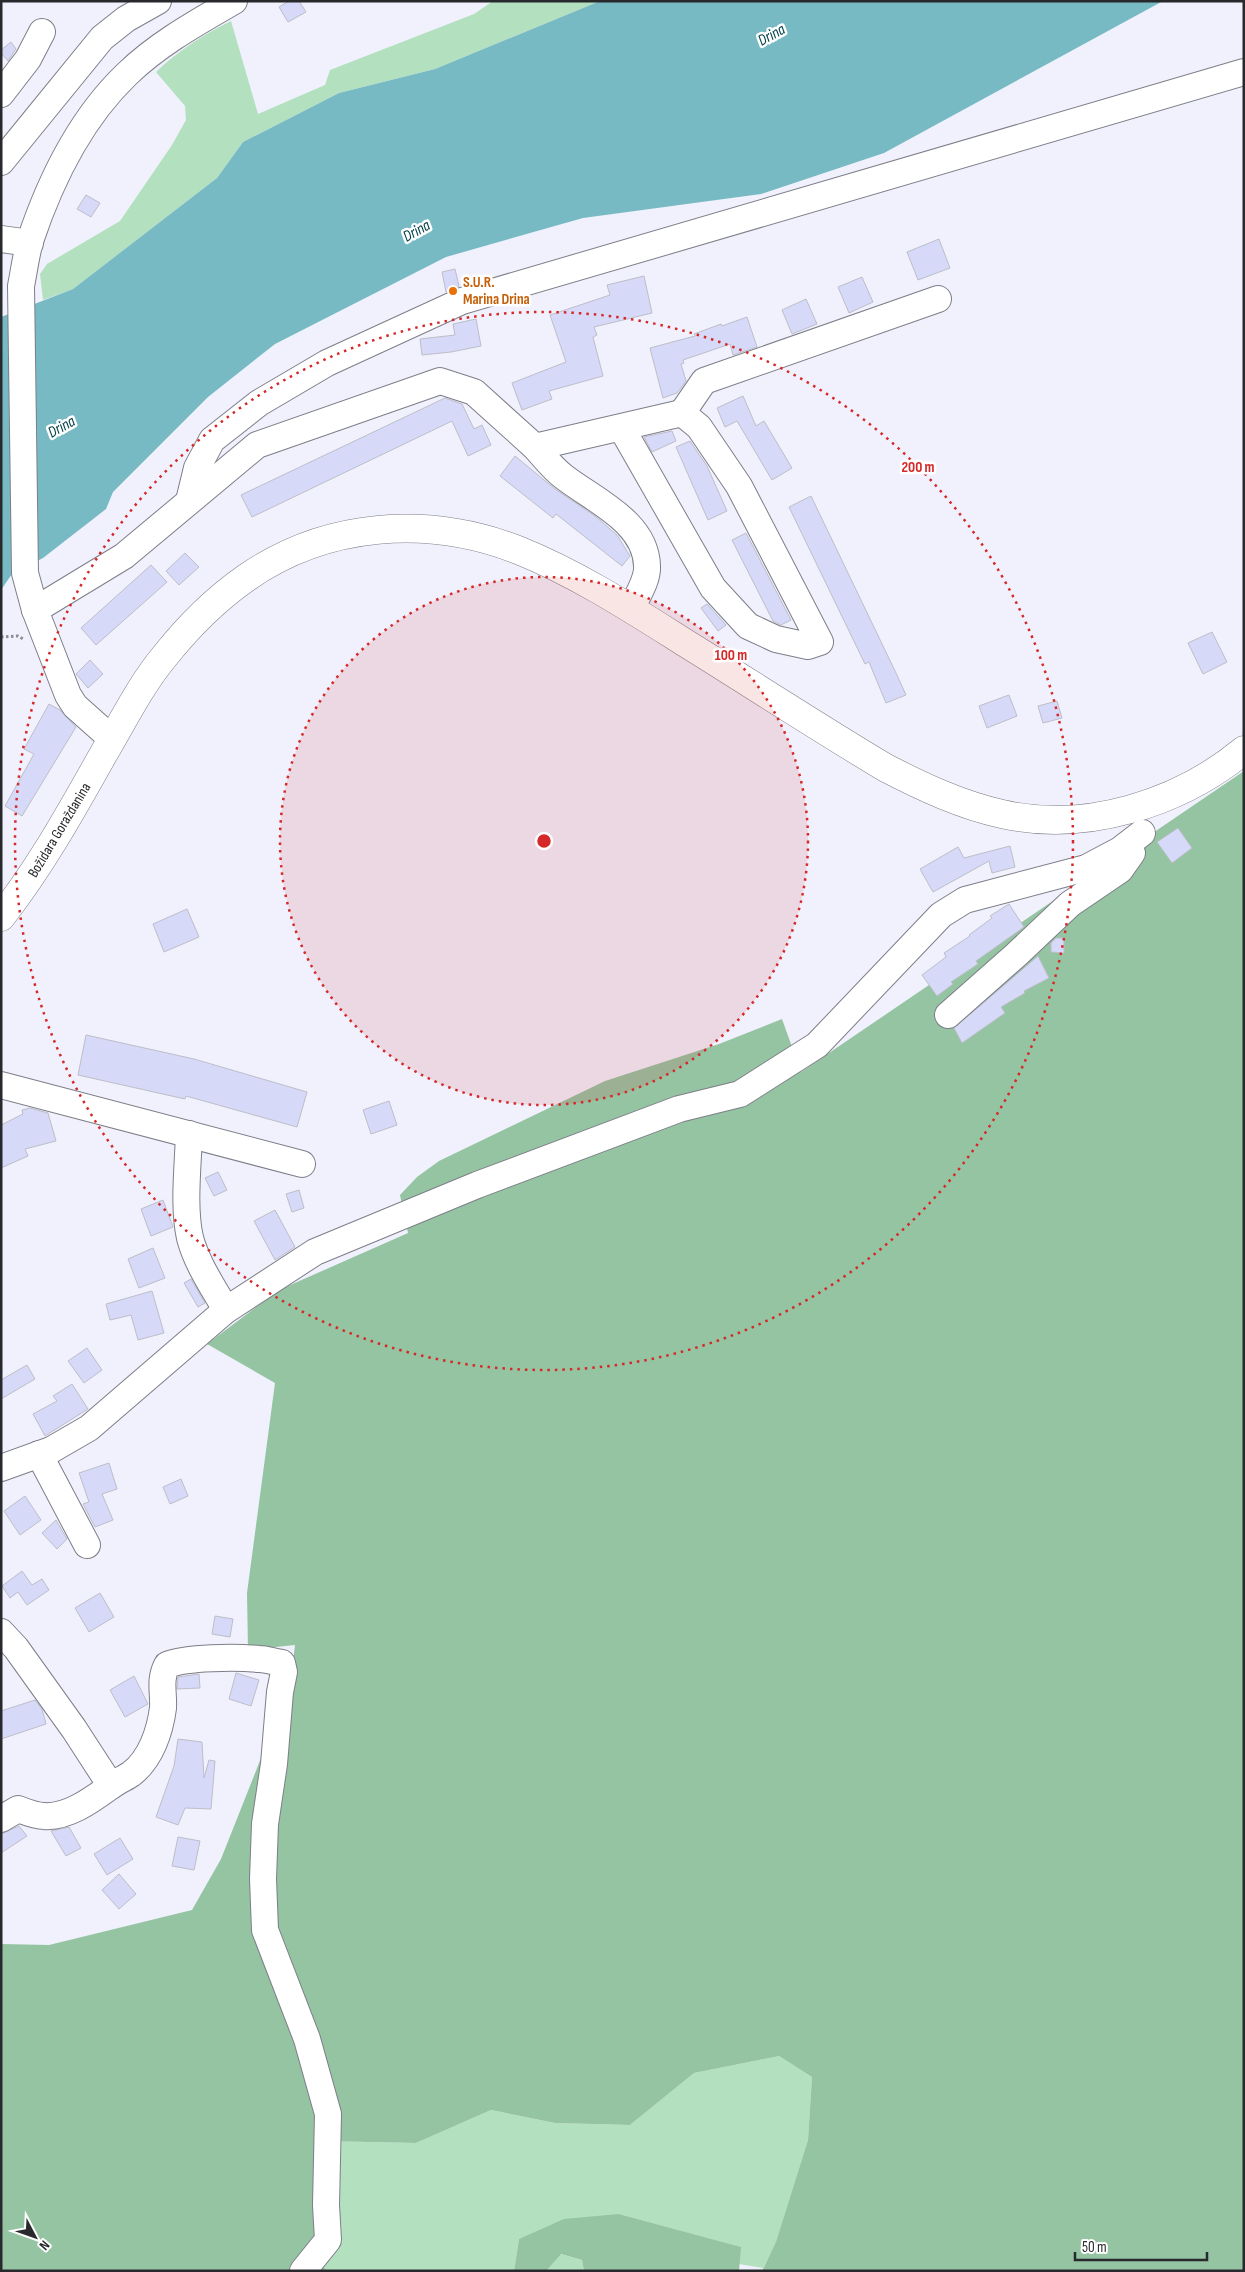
<svg xmlns="http://www.w3.org/2000/svg" width="1245" height="2272" font-family="'Sofia Sans Condensed',sans-serif">
<style>
.green{fill:#b3e0bf}
.forest{fill:#95c4a2}
.water{fill:#77bac4}
.building{fill:#d6d9f7;stroke:#bdbec8}
.lines{fill:none;stroke-linecap:round;stroke-linejoin:round}
.minor-casing{stroke:#7d7e88;stroke-width:28}
.major-casing{stroke:#7d7e88;stroke-width:29}
.path{stroke:#8c8d94;stroke-width:3;stroke-dasharray:2.5 2.5;stroke-linecap:butt}
.minor{stroke:#fff;stroke-width:26}
.major{stroke:#fff;stroke-width:28}
.ring{fill:none;stroke:#d62828;stroke-width:2.5;stroke-dasharray:2.5 5}
.food-dot{fill:#e8710a;stroke:#fff;stroke-width:2}
.labels{text-anchor:middle;stroke-width:5;stroke-linejoin:round;paint-order:stroke}
.food-label{font-size:15px;font-weight:bold;fill:#c56008;stroke:#fff;text-anchor:start}
.street-label{font-size:15px;fill:#28292c;stroke:#fff}
.water-label{font-size:16px;font-style:italic;fill:#004148;stroke:#fff}
.centre{fill:#d62828;stroke:#fff;stroke-width:2.5}
.ring-label{font-size:15px;text-anchor:middle;font-weight:bold;fill:#d62828;stroke:#fff;stroke-width:5;stroke-linejoin:round;paint-order:stroke}
</style>
<rect width="100%" height="100%" fill="#f0f1fc"/>
<g class="green">
<path d="M493 1H600L435 69 339 93 243 142 217 178 73 289 43 300 40 274 47 264 120 221 172 145 186 120 185 106 156 72C179 50 203 35 231 21L258 114 325 85 330 70 474 14Z"/>
<path d="M779 2056 812 2077 808 2140 776 2243 763 2268 739 2264 740 2247 619 2214 519 2239 514 2271H326L322 2263 320 2141 416 2143 491 2110 555 2123 630 2125 694 2073Z"/>
<path d="M560 2254 582 2260 584 2271H546Z"/>
</g>
<g class="forest">
<path d="M1244 771V2271H762L776 2242 808 2140 812 2077 779 2056 694 2073 630 2125 555 2123 491 2110 416 2143 320 2141 322 2263 326 2271H1V1944L49 1945 192 1910 221 1859 290 1685 295 1645 248 1650 247 1593 275 1383 207 1344 279 1290 408 1233 400 1195 417 1177 439 1161 605 1081 719 1044 782 1019 801 1072Z"/>
<path d="M619 2214 741 2247 739 2271H584L582 2260 561 2254 546 2271H514L519 2239 564 2219Z"/>
</g>
<path class="water" d="M600 1H1163L884 153 761 194 583 218 446 257 275 344 208 397 113 492 106 509 43 558 12 574 1 590V317L73 289 217 178 243 142 339 93 435 69Z"/>
<g class="building">
<path d="M289 1H299L306 12 288 22 279 7Z"/>
<path d="M11 42 16 49 8 61 1 53V50Z"/>
<path d="M86 195 100 203 91 217 77 209Z"/>
<path d="M939 239 950 268 918 280 907 252Z"/>
<path d="M455 269 459 286 446 292 442 272Z"/>
<path d="M644 276 652 313 594 327 597 335 593 337 603 376 549 391 552 399 522 410 512 383 566 362 550 315 610 295 607 285Z"/>
<path d="M862 277 873 302 849 313 838 287Z"/>
<path d="M806 299 817 324 792 334 782 310Z"/>
<path d="M747 317 757 347 733 355 730 344 683 360 684 363 681 364 686 381 677 393 663 398 650 348 695 336 694 334 721 324 722 326Z"/>
<path d="M476 319 481 346 451 352 422 355 420 339 455 335 453 324Z"/>
<path d="M743 396 756 426 764 421 792 468 772 480 737 421 725 427 717 408Z"/>
<path d="M445 398 462 404 474 429 482 425 491 445 468 456 452 421 252 517 241 495Z"/>
<path d="M672 431 676 441 652 452 644 437Z"/>
<path d="M690 441 707 466 727 511 708 520 676 447Z"/>
<path d="M515 456 555 489 595 516 617 535 630 556 622 566 556 514 553 518 500 476Z"/>
<path d="M811 496 896 673 906 695 886 703 869 662 865 664 789 507Z"/>
<path d="M746 533 791 620 781 625 773 621 732 540Z"/>
<path d="M185 553 199 567 179 585 166 571Z"/>
<path d="M151 565 167 582 96 645 81 628Z"/>
<path d="M707 604 726 625 718 631 701 608Z"/>
<path d="M1212 632 1227 662 1203 674 1188 643Z"/>
<path d="M90 660 103 674 88 688 76 674Z"/>
<path d="M1009 695 1017 716 987 728 979 706Z"/>
<path d="M1057 701 1062 718 1043 723 1038 706Z"/>
<path d="M49 704 60 710 76 727 22 816 5 806 34 754 24 749Z"/>
<path d="M1178 828 1192 848 1172 863 1157 842Z"/>
<path d="M1010 846 1015 867 992 873 989 861 933 892 920 869 958 847 964 858Z"/>
<path d="M1009 904 1024 927 976 961 978 964 951 982 953 984 937 996 922 975 946 957 944 953 970 936 969 935 992 918 990 916Z"/>
<path d="M187 909 199 937 164 952 153 924Z"/>
<path d="M1056 938H1064V953L1051 952V943Z"/>
<path d="M1038 956 1049 978 1024 991 1025 993 1001 1007 1005 1013 962 1043 954 1028Z"/>
<path d="M86 1035 194 1059 307 1092 297 1127 186 1096 185 1099 78 1075Z"/>
<path d="M389 1101 397 1125 371 1134 363 1110Z"/>
<path d="M30 1108 48 1113 56 1141 25 1149 28 1156 1 1168V1125L23 1114 22 1110Z"/>
<path d="M218 1172 227 1190 214 1196 205 1178Z"/>
<path d="M299 1190 304 1208 292 1212 286 1194Z"/>
<path d="M163 1200 173 1227 151 1236 141 1209Z"/>
<path d="M275 1210 295 1247 275 1260 254 1221Z"/>
<path d="M153 1248 165 1278 139 1288 128 1259Z"/>
<path d="M191 1279 205 1303 198 1307 184 1283Z"/>
<path d="M152 1291 164 1333 138 1340 131 1315 110 1320 106 1304Z"/>
<path d="M87 1348 102 1370 84 1383 68 1361Z"/>
<path d="M27 1365 35 1379 1 1399V1380Z"/>
<path d="M72 1384 88 1409 45 1436 33 1414 57 1401 53 1396Z"/>
<path d="M109 1463 117 1489 102 1494 113 1520 95 1527 83 1504 89 1502 79 1473Z"/>
<path d="M181 1479 188 1496 170 1504 163 1487Z"/>
<path d="M25 1496 41 1520 20 1535 4 1511Z"/>
<path d="M56 1520 67 1539 57 1549 42 1533Z"/>
<path d="M22 1571 32 1585 42 1579 49 1590 27 1605 18 1592 10 1598 2 1586Z"/>
<path d="M100 1593 114 1617 89 1632 75 1608Z"/>
<path d="M215 1616 233 1619 230 1637 212 1634Z"/>
<path d="M236 1673 259 1680 251 1706 229 1699Z"/>
<path d="M199 1674 200 1688 177 1689 178 1677Z"/>
<path d="M134 1676 148 1704 125 1717 110 1690Z"/>
<path d="M35 1700 42 1709 46 1724 1 1739V1711Z"/>
<path d="M178 1739 202 1742 204 1778 209 1760 215 1761 211 1809 185 1808 178 1825 156 1817 174 1766Z"/>
<path d="M19 1826 27 1836 1 1853V1834Z"/>
<path d="M69 1827 81 1848 66 1856 51 1831Z"/>
<path d="M178 1837 200 1841 194 1870 172 1866Z"/>
<path d="M120 1838 133 1859 107 1875 94 1854Z"/>
<path d="M119 1874 136 1894 119 1909 102 1890Z"/>
</g>
<g class="lines">
<defs>
<g id="minor">
<path d="M1 94 28 59 42 32"/>
<path d="M1 162 102 38 126 19 158 1"/>
<path d="M1 239 30 243"/>
<path d="M682 413 704 381 938 299"/>
<path d="M535 447C544 457 553 469 564 477 595 501 646 522 647 566 648 580 637 596 631 609"/>
<path d="M189 501 197 468 212 440 259 403 327 363 462 301 1244 72"/>
<path d="M35 610 124 556 257 445 440 381 474 392 535 447 682 413 699 427 739 486 820 642 808 646 776 639 748 626 713 588 621 427"/>
<path d="M112 739 75 706 68 695 35 610 25 573 21 286C24 271 26 255 30 241 50 181 81 118 127 74 158 44 196 23 234 1"/>
<path d="M948 1015 1016 955 1070 904 1120 870 1132 853"/>
<path d="M1 1085 302 1164"/>
<path d="M189 1134C188 1166 183 1207 190 1238 197 1264 213 1287 226 1310"/>
<path d="M39 1454 87 1545"/>
<path d="M1 1468 51 1450 89 1428 226 1310 315 1252 477 1185 679 1109 740 1094 817 1045 941 915 965 900 1086 868 1120 850 1142 833"/>
<path d="M1 1632 16 1648 74 1729 111 1786C93 1799 68 1818 44 1816 35 1816 26 1812 18 1809L1 1819"/>
<path d="M111 1786C118 1781 125 1778 131 1774 151 1759 160 1731 163 1708 164 1693 159 1680 167 1665 186 1657 237 1657 259 1659 267 1659 274 1662 282 1663L284 1672 280 1692 274 1764 265 1824 263 1879 265 1930 307 2039 328 2114 326 2205 328 2240 303 2271"/>
</g>
<path id="major" d="M1 917C41 866 72 810 104 753 123 721 140 686 164 657 187 628 216 599 246 578 326 522 428 515 518 550 578 574 633 610 687 644 753 685 819 728 886 768 923 787 961 805 1002 814 1085 833 1179 804 1244 750"/>
</defs>
<use href="#minor" class="minor-casing"/>
<use href="#major" class="major-casing"/>
<path class="path" d="M1 637 18 636 23 639"/>
<use href="#minor" class="minor"/>
<use href="#major" class="major"/>
</g>
<circle cx="544" cy="841" r="264" fill="#d62828" fill-opacity=".12"/>
<g class="ring">
<circle cx="544" cy="841" r="264"/>
<circle cx="544" cy="841" r="529"/>
</g>
<circle class="food-dot" cx="453" cy="291" r="5"/>
<g class="labels">
<g class="food-label">
<text x="463" y="287">S.U.R.<tspan x="463" dy="17">Marina Drina</tspan></text>
</g>
<g class="street-label">
<text transform="translate(59 830) rotate(-59)" y="5">Božidara Goraždanina</text>
</g>
<g class="water-label">
<text transform="translate(771 34) rotate(-29)" y="6">Drina</text>
<text transform="translate(416 230) rotate(-29)" y="6">Drina</text>
<text transform="translate(61 426) rotate(-29)" y="6">Drina</text>
</g>
</g>
<circle cx="544" cy="841" r="8" class="centre"/>
<g class="ring-label">
<text x="918" y="472">200 m</text>
<text x="731" y="660">100 m</text>
</g>
<rect width="1245" height="2272" fill="none" stroke="#28292c" stroke-width="5"/>
<g transform="translate(35 2237) rotate(131)" stroke="#ffffff" stroke-width="4" paint-order="stroke">
<path d="M0-4L9 19L0 12L-9 19Z" fill="#28292c"/>
<text y="-8" font-size="14" font-weight="bold" text-anchor="middle" fill="#28292c">N</text>
</g>
<path d="M1075 2252v8h132v-8" fill="none" stroke="#28292c" stroke-width="2.5"/>
<text x="1082" y="2252" font-size="15" fill="#28292c" stroke="#ffffff" stroke-width="4" paint-order="stroke">50 m</text>
</svg>
